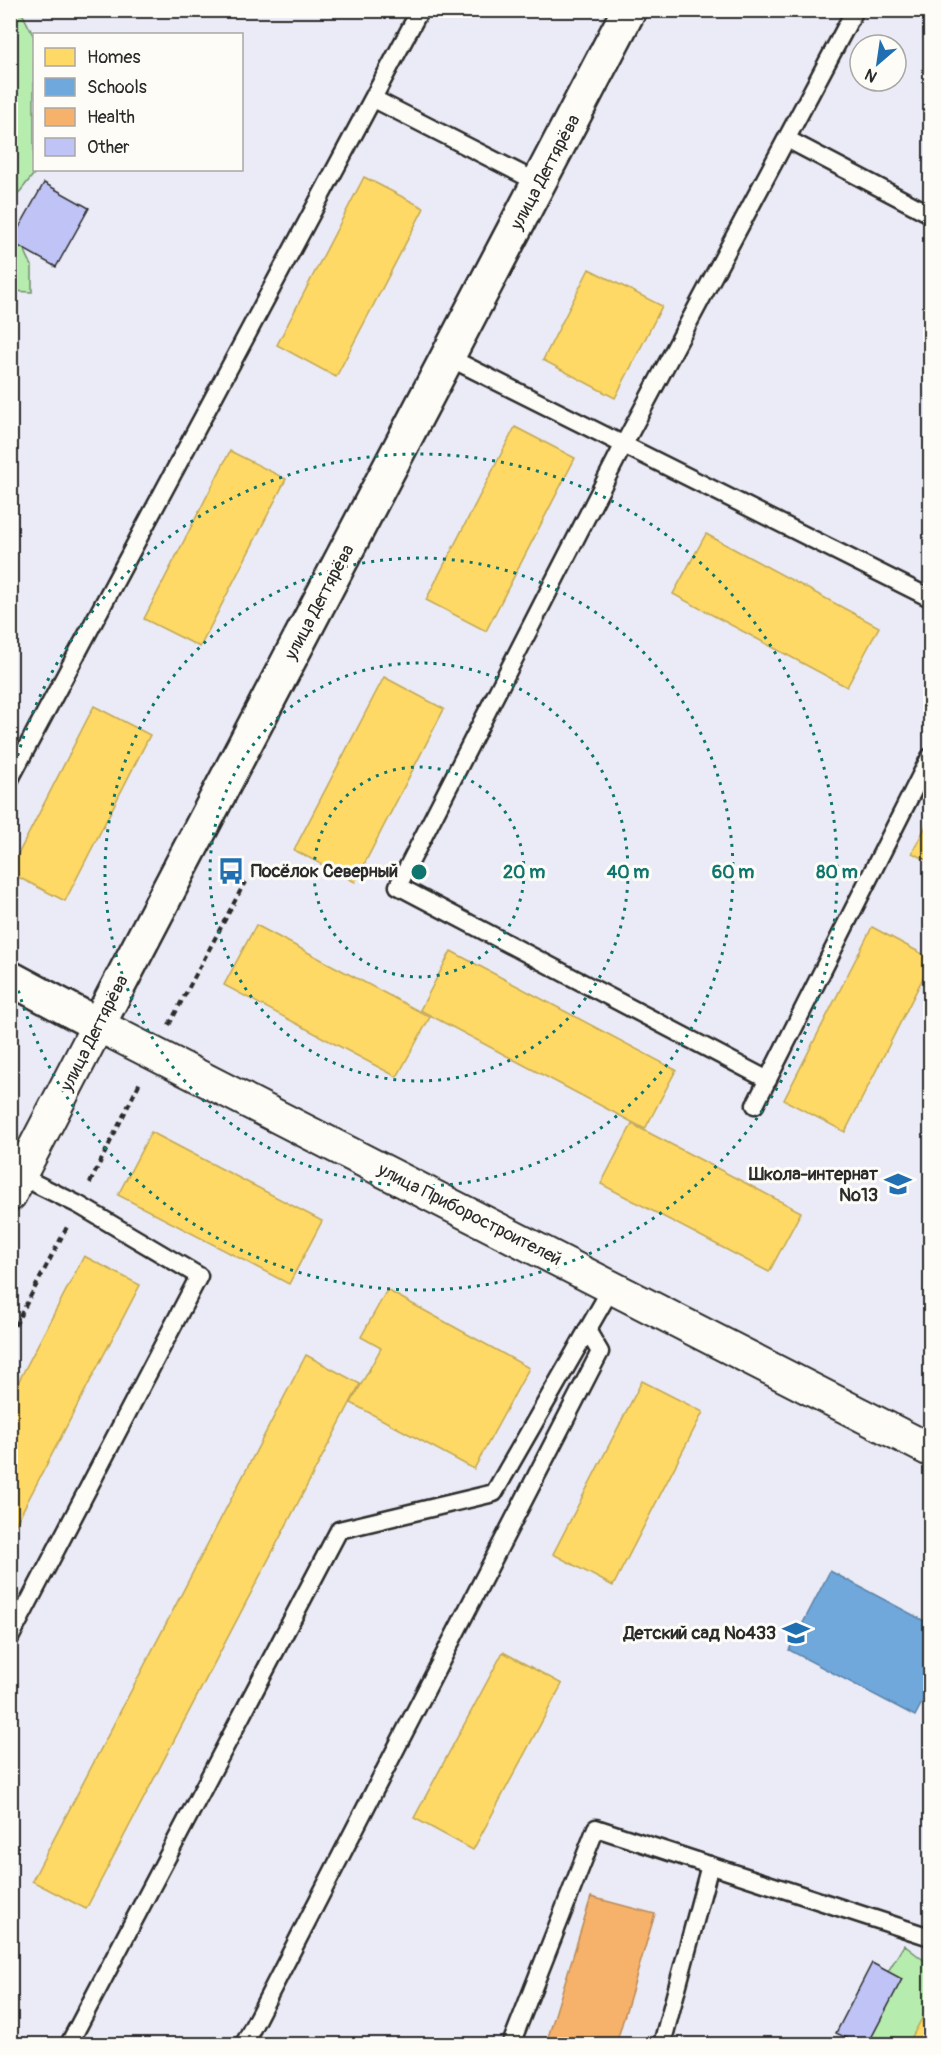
<svg xmlns="http://www.w3.org/2000/svg" width="941" height="2055" font-family="Pangolin,sans-serif">
<style>
.green{fill:#b6ecae;stroke:#708c6c;stroke-width:1.5}
.homes{fill:#ffd966;stroke:#bfa554;stroke-width:1.5}
.schools{fill:#6fa8dc;stroke:#5b82a7;stroke-width:1.5}
.health{fill:#f6b26b;stroke:#b98a58;stroke-width:1.5}
.building{fill:#bfc3f5;stroke:#2b2b2b;stroke-width:1.5}
.lines{fill:none;stroke-linecap:round;stroke-linejoin:round}
.service-casing{stroke:#2b2b2b;stroke-width:21}
.minor-casing{stroke:#2b2b2b;stroke-width:36}
.tertiary-casing{stroke:#2b2b2b;stroke-width:38}
.path{stroke:#2b2b2b;stroke-width:4;stroke-dasharray:6 4.5;stroke-linecap:butt}
.service{stroke:#fdfcf7;stroke-width:16}
.minor{stroke:#fdfcf7;stroke-width:32}
.tertiary{stroke:#fdfcf7;stroke-width:33}
.ring{fill:none;stroke:#0f766e;stroke-width:3;stroke-dasharray:3 6}
.labels{text-anchor:middle;stroke-width:6;stroke-linejoin:round;paint-order:stroke}
.street-label{font-size:18px;fill:#2b2b2b;stroke:#fdfcf7}
.poi-label{font-size:18px;font-weight:bold;fill:#2b2b2b;stroke:#fdfcf7;text-anchor:end}
.centre{fill:#0f766e;stroke:#fdfcf7;stroke-width:3}
.ring-label{font-size:18px;text-anchor:middle;font-weight:bold;fill:#0f766e;stroke:#fdfcf7;stroke-width:6;stroke-linejoin:round;paint-order:stroke}
</style>
<rect width="100%" height="100%" fill="#eaebf6"/>
<filter id="ink" filterUnits="userSpaceOnUse"><feTurbulence type="fractalNoise" baseFrequency=".0167" numOctaves="2"/><feDisplacementMap in="SourceGraphic" scale="12" xChannelSelector="R" yChannelSelector="G"/><feConvolveMatrix kernelMatrix="1 2 1 2 8 2 1 2 1" color-interpolation-filters="sRGB"/></filter>
<g filter="url(#ink)">
<g class="green">
<path d="M11 10 21 11 34 37V170H37L11 203V115L17 102 11 99Z"/>
<path d="M10 219 32 266V292L11 291Z"/>
<path d="M904 1945 930 1965V2044H844Z"/>
</g>
<g class="homes">
<path d="M364 177 424 208 336 377 277 345Z"/>
<path d="M589 269 662 306 615 398 543 360Z"/>
<path d="M515 427 575 458 486 631 426 600Z"/>
<path d="M230 451 286 479 200 647 144 619Z"/>
<path d="M706 534 879 627 847 687 673 594Z"/>
<path d="M384 677 444 709 355 882 294 850Z"/>
<path d="M94 706 150 735 65 901 10 873V870Z"/>
<path d="M930 818V862L912 853Z"/>
<path d="M256 925 430 1017 397 1077 224 985Z"/>
<path d="M872 927 930 958V964L845 1132 784 1100Z"/>
<path d="M451 951 676 1070 645 1129 420 1010Z"/>
<path d="M632 1124 801 1212 769 1272 601 1184Z"/>
<path d="M151 1132 322 1221 289 1284 118 1195Z"/>
<path d="M84 1256 140 1285 10 1535V1398Z"/>
<path d="M387 1290 529 1368 474 1469 351 1403 381 1348 361 1337Z"/>
<path d="M306 1355 360 1384 86 1909 32 1881Z"/>
<path d="M642 1381 703 1412 613 1586 553 1554Z"/>
<path d="M503 1652 562 1684 473 1850 414 1818Z"/>
<path d="M930 2004V2044H908Z"/>
</g>
<path class="schools" d="M830 1571 930 1624V1687L915 1716 789 1650Z"/>
<path class="health" d="M591 1897 655 1914 616 2044H546Z"/>
<g class="building">
<path d="M44 183 89 208 56 267 11 242Z"/>
<path d="M872 1963 902 1979 868 2044H859L836 2033Z"/>
</g>
<g class="lines">
<defs>
<g id="service">
<path d="M374 99 539 183"/>
<path d="M787 139 930 214"/>
<path d="M448 357 930 598"/>
<path d="M10 779 420 10"/>
<path d="M768 1080 398 886 624 444 855 10"/>
<path d="M755 1105 930 757"/>
<path d="M10 1638 199 1276 79 1205 20 1176"/>
<path d="M69 2044 339 1530 494 1493 612 1287"/>
<path d="M244 2044 600 1352 587 1330"/>
<path d="M511 2044 596 1828 930 1937"/>
<path d="M662 2044 710 1865"/>
</g>
<path id="minor" d="M10 1195 98 1025 930 1450"/>
<path id="tertiary" d="M10 978 98 1025 629 10"/>
</defs>
<use href="#service" class="service-casing"/>
<use href="#minor" class="minor-casing"/>
<use href="#tertiary" class="tertiary-casing"/>
<g class="path">
<path d="M169 1025 245 882"/>
<path d="M90 1183 140 1082"/>
<path d="M10 1335 67 1227"/>
</g>
<use href="#service" class="service"/>
<use href="#minor" class="minor"/>
<use href="#tertiary" class="tertiary"/>
</g>
</g>
<g class="ring">
<circle cx="419" cy="872" r="105"/>
<circle cx="419" cy="872" r="209"/>
<circle cx="419" cy="872" r="314"/>
<path d="M11 782A418 418 0 1 1 11 962"/>
</g>
<defs>
<symbol id="bus-bare" viewBox="-9 -9 18 18"><path d="M-5-6H5V4H4V6H2V4H-2V6H-4V4H-5ZM-3.5-4V0h7V-4ZM-3.5 1.2v1.5H-2V1.2ZM2 1.2v1.5H3.5V1.2Z" fill="#1f6fb2" stroke="#fdfcf7" stroke-width="2.5" paint-order="stroke"/></symbol>
<symbol id="school-bare" viewBox="-9 -9 18 18"><path d="M0-5L7-2L0 1L-7-2ZM-4 1L0 2.5L4 1V4Q0 6-4 4Z" fill="#1f6fb2" stroke="#fdfcf7" stroke-width="2.5" paint-order="stroke"/></symbol>
</defs>
<g fill-rule="evenodd">
<use href="#bus-bare" x="212" y="852" width="38" height="38"/>
<use href="#school-bare" x="879" y="1165" width="38" height="38"/>
<use href="#school-bare" x="777" y="1614" width="38" height="38"/>
</g>
<g class="labels">
<g class="street-label">
<text transform="translate(545 172) rotate(-62)" y="6">улица Дегтярёва</text>
<text transform="translate(319 602) rotate(-62)" y="6">улица Дегтярёва</text>
<text transform="translate(94 1033) rotate(-63)" y="6">улица Дегтярёва</text>
<text transform="translate(470 1214) rotate(27)" y="6">улица Приборостроителей</text>
</g>
<g class="poi-label">
<text x="251" y="877" text-anchor="start">Посёлок Северный</text>
<text x="878" y="1180">Школа-интернат<tspan x="878" dy="21">№13</tspan></text>
<text x="776" y="1639">Детский сад №433</text>
</g>
</g>
<circle cx="419" cy="872" r="9" class="centre"/>
<g class="ring-label">
<text x="524" y="878">20 m</text>
<text x="628" y="878">40 m</text>
<text x="733" y="878">60 m</text>
<text x="837" y="878">80 m</text>
</g>
<rect width="941" height="2055" fill="none" stroke="#fdfcf7" stroke-width="36"/>
<rect x="18" y="18" width="905" height="2019" fill="none" stroke="#2b2b2b" stroke-width="2" filter="url(#ink)"/>
<rect x="33" y="33" width="210" height="138" fill="#fdfcf7" stroke="#a9a8a5" stroke-width="1.5"/>
<rect x="45" y="48" width="30" height="18" fill="#ffd966" stroke="#a9a8a5" stroke-width="1.5"/>
<text x="87" y="63" font-size="18" fill="#2b2b2b">Homes</text>
<rect x="45" y="78" width="30" height="18" fill="#6fa8dc" stroke="#a9a8a5" stroke-width="1.5"/>
<text x="87" y="93" font-size="18" fill="#2b2b2b">Schools</text>
<rect x="45" y="108" width="30" height="18" fill="#f6b26b" stroke="#a9a8a5" stroke-width="1.5"/>
<text x="87" y="123" font-size="18" fill="#2b2b2b">Health</text>
<rect x="45" y="138" width="30" height="18" fill="#bfc3f5" stroke="#a9a8a5" stroke-width="1.5"/>
<text x="87" y="153" font-size="18" fill="#2b2b2b">Other</text>
<g transform="translate(878 63) rotate(209)"><circle r="28" fill="#fdfcf7" stroke="#a9a8a5" stroke-width="1.5"/>
<path d="M0-4.5L10 22L0 15L-10 22Z" fill="#1f6fb2"/>
<text y="-9" font-size="16" font-weight="bold" text-anchor="middle" fill="#2b2b2b">N</text>
</g>
</svg>
